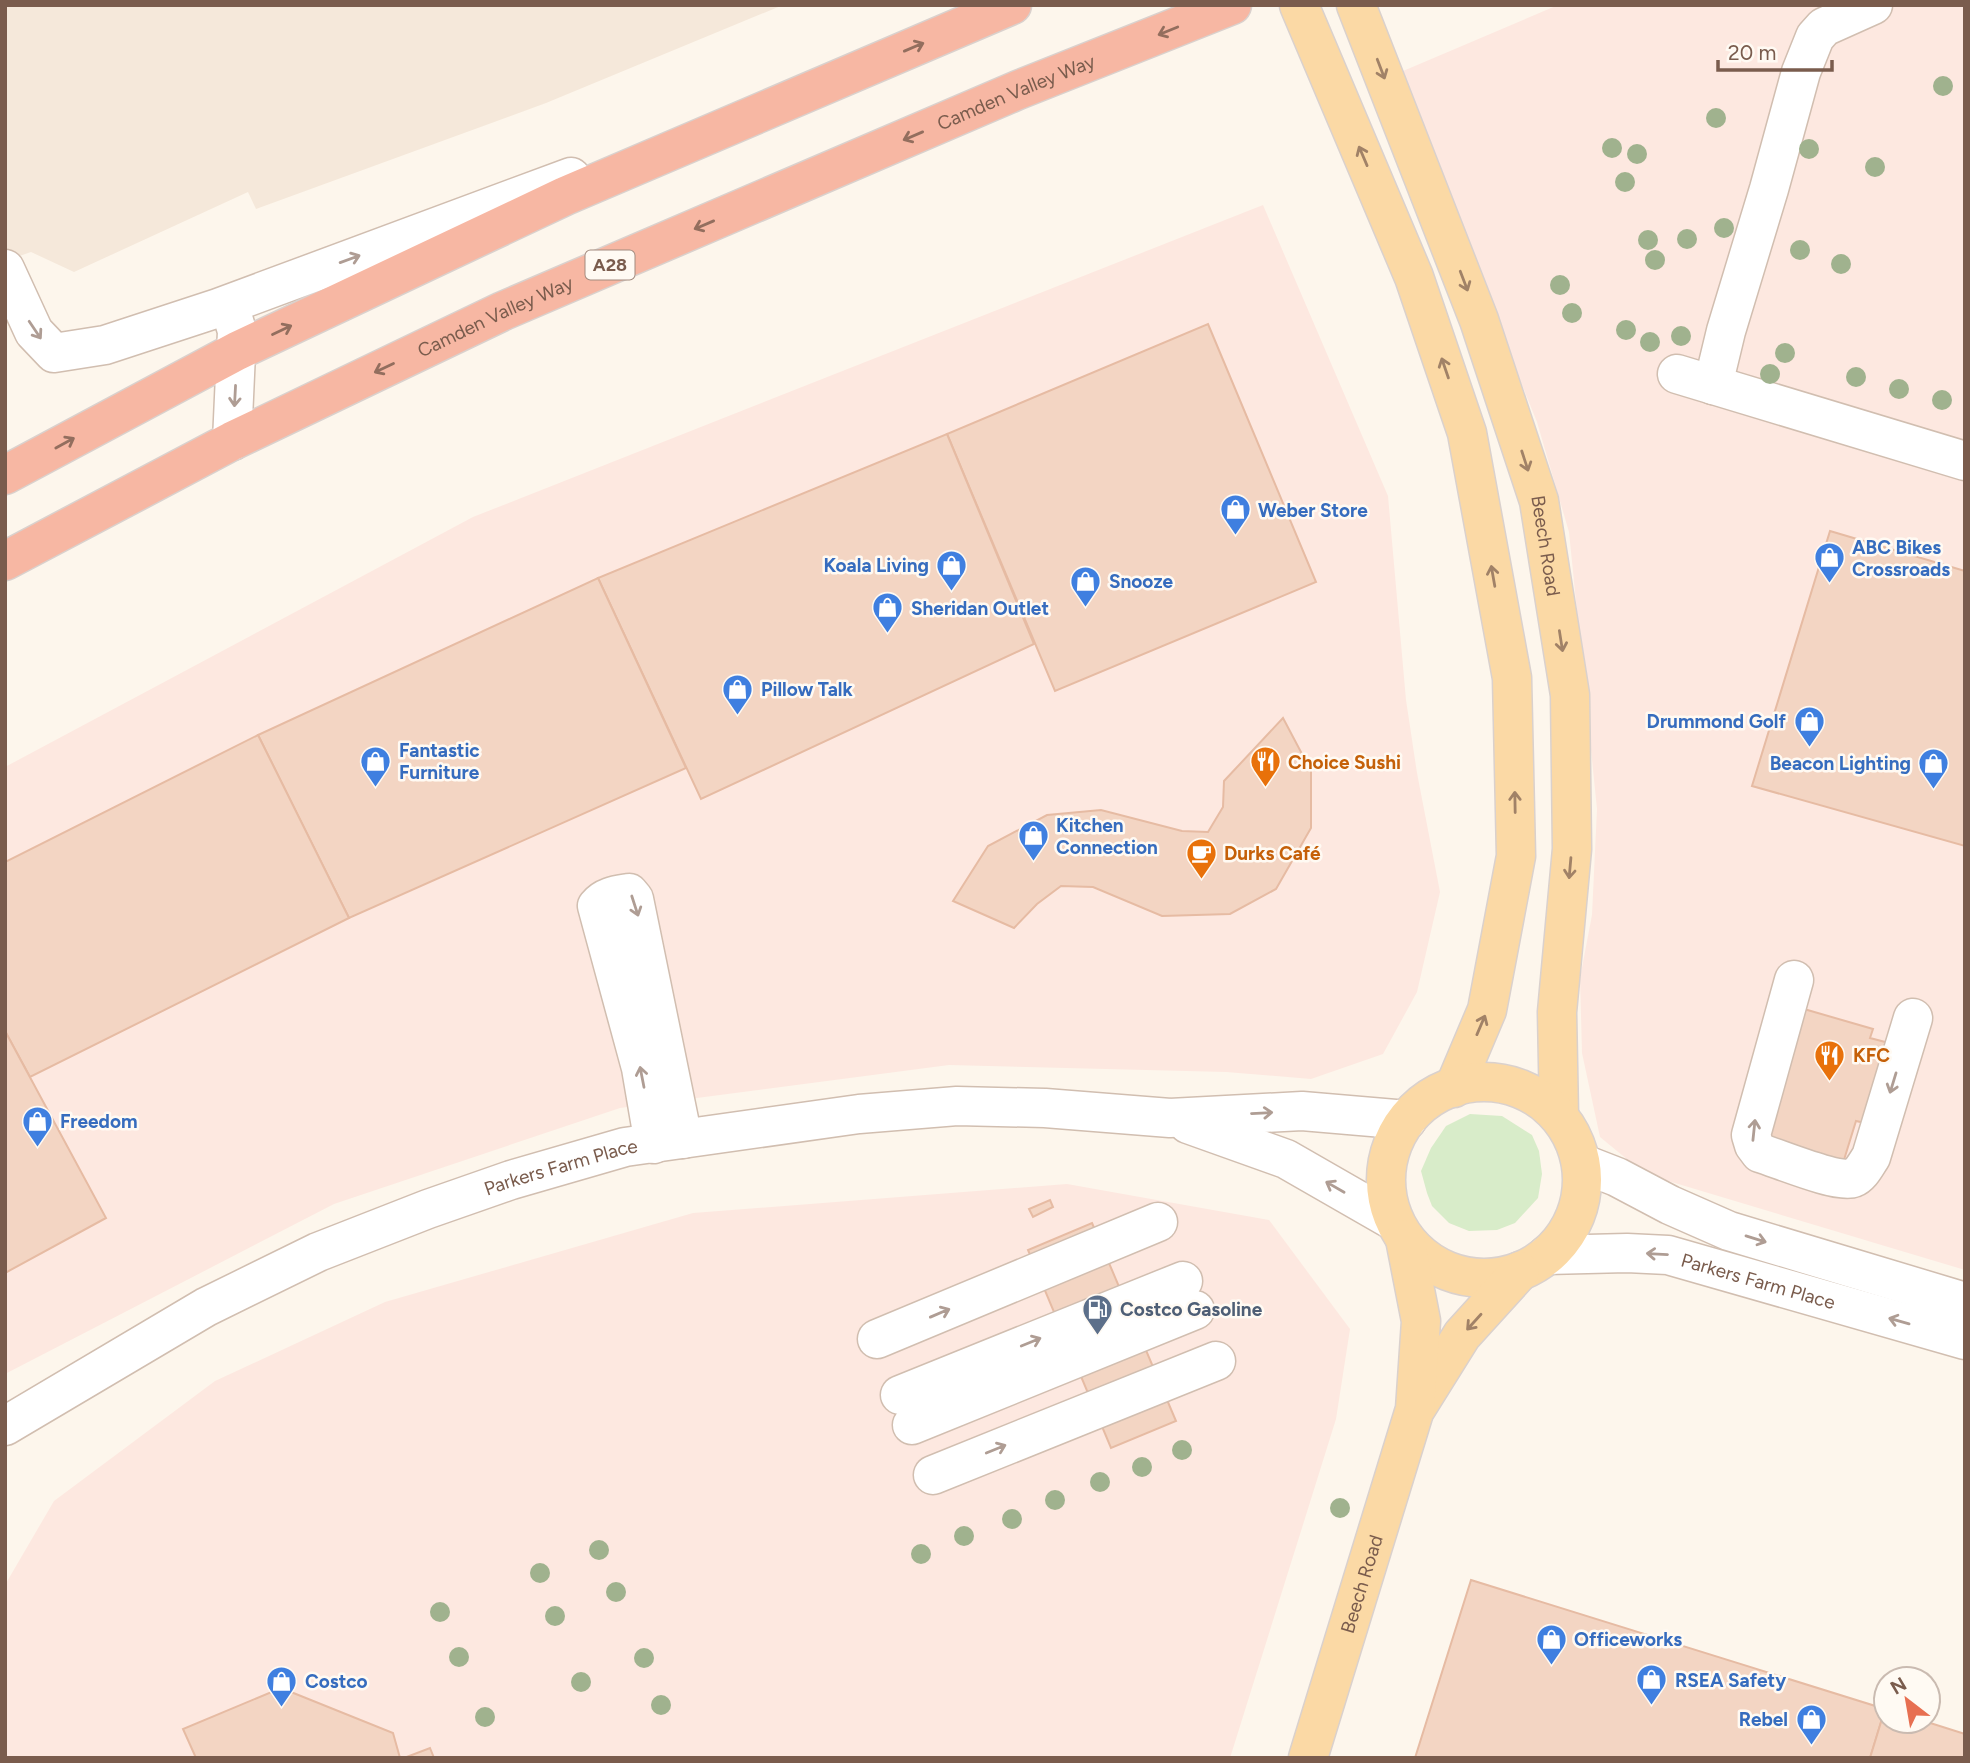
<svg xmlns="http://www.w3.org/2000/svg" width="1970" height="1763" font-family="Figtree,sans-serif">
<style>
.residential{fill:#f5e8da}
.commercial{fill:#fde8e0}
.grass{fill:#d8ecc9}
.building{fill:#f3d5c3;stroke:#e6bba3;stroke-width:2}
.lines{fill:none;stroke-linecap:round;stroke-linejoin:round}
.minor-casing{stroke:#d1beb0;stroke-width:41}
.major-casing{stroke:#dad1cd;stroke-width:41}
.highway-casing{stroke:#dad1cd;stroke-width:41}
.minor{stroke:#fff;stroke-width:38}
.major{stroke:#fbd9a5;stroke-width:38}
.highway{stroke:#f7b7a3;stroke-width:38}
.tree{fill:#a0b28e}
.oneway{stroke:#936e5e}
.oneway2{stroke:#a18267}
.oneway3{stroke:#af9d94}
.labels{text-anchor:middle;stroke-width:5;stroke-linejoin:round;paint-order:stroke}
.shield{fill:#fffaf3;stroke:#a28b7f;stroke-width:2}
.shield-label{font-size:18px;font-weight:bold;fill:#7a5c4d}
.street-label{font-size:19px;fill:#7a5c4d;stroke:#fffaf3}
.shop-label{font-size:19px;font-weight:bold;fill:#366cbe;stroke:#fffaf3;text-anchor:start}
.food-label{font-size:19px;font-weight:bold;fill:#c56008;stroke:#fffaf3;text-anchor:start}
.service-label{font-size:19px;font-weight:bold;fill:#4e5e75;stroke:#fffaf3;text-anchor:start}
</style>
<rect width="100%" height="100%" fill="#fdf6ec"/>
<path class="residential" d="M5 5H783L546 103 256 209 248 192 74 272 31 252 5 261Z"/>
<g class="commercial">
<path d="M1558 5H1965V1270L1645 1174 1600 1137 1582 1053 1580 978 1592 915 1597 809 1569 532 1537 422 1396 74Z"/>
<path d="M1263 205 1388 496 1406 700 1417 773 1440 892 1417 992 1383 1054 1311 1079 1226 1072 949 1065 620 1108 334 1204 5 1374V767L473 517Z"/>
<path d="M1067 1184 1269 1220 1350 1329 1336 1419 1230 1758H5V1585L54 1501 215 1381 385 1302 693 1213Z"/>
</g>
<path class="grass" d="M1470 1114 1502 1116 1532 1135 1539 1151 1542 1174 1538 1198 1515 1223 1497 1230 1469 1231 1449 1223 1432 1206 1427 1193 1421 1171 1431 1148 1446 1126Z"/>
<g class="building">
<path d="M1208 324 1316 582 1055 691 947 434Z"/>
<path d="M947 434 1034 644 701 799 598 578Z"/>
<path d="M1830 531 1965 571V846L1752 786Z"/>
<path d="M598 578 686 768 349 918 258 735Z"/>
<path d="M1283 718 1311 771V828L1276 889 1230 914 1162 916 1093 887 1061 886 1037 904 1014 928 953 901 988 846 1047 815 1101 810 1182 831 1208 832 1223 807 1224 781Z"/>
<path d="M258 735 349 918 30 1077 5 1031V862Z"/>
<path d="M1804 1009 1873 1029 1870 1038 1889 1043 1865 1123 1856 1121 1843 1163 1766 1140Z"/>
<path d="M5 1031 106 1218 5 1273Z"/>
<path d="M1050 1200 1053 1207 1033 1217 1029 1209Z"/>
<path d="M1092 1223 1176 1421 1111 1448 1028 1250Z"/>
<path d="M1471 1580 1885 1709 1870 1758H1415Z"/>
<path d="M281 1688 393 1733 400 1758H196L183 1729Z"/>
<path d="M1885 1709 1886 1721H1924L1965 1734V1758H1870Z"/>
<path d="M430 1748 434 1758H404Z"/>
</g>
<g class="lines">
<defs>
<g id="minor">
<path d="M5 269 34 332 54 353 105 345 218 308 571 177"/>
<path d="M1677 374 1965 461"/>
<path d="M1713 385 1726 331 1769 189 1801 72 1815 37 1824 27 1873 5"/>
<path d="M232 441 237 331 234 321"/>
<path d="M1794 980 1751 1135 1754 1145 1760 1153C1777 1158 1839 1184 1853 1178 1861 1175 1866 1164 1871 1157L1913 1018"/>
<path d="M1188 1124 1286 1159 1394 1221"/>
<path d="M654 1144 641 1068 597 906C605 896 617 895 629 893L634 899 683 1139"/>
<path d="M1581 1163 1617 1177 1670 1205 1729 1231 1965 1302"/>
<path id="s1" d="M1547 1255 1627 1253 1668 1255 1965 1340"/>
<path d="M877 1339 1158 1222"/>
<path d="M900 1395 1183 1281"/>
<path d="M912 1425 1195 1310"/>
<path id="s2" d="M5 1426 206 1307 318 1252 428 1209 511 1180 625 1147 859 1114 957 1106 1045 1108 1170 1118 1302 1111 1407 1120"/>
<path d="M933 1475 1216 1361"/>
</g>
<g id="major">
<path d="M1299 5 1414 277 1467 433 1512 678 1516 856 1487 1010 1454 1088"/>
<path id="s3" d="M1356 5 1479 320 1539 501 1570 695 1572 849 1557 1012 1559 1115"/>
<circle cx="1484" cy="1180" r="98"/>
<path d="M1417 1407 1462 1335 1520 1271"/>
<path id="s4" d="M1308 1758 1415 1409 1421 1321 1405 1239"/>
</g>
<g id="highway">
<path d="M5 475 237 351 565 196 1012 5"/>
<path id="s5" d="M5 561 232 441 503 311 1018 90 1232 5"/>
</g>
</defs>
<use href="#minor" class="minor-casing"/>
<use href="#major" class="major-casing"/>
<use href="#highway" class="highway-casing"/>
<use href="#minor" class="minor"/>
<use href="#major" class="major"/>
<use href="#highway" class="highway"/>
</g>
<g class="tree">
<circle cx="1943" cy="86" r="10"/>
<circle cx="1716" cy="118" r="10"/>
<circle cx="1612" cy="148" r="10"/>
<circle cx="1809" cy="149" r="10"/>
<circle cx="1637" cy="154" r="10"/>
<circle cx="1875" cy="167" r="10"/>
<circle cx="1625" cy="182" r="10"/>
<circle cx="1724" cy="228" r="10"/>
<circle cx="1687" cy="239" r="10"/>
<circle cx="1648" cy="240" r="10"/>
<circle cx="1800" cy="250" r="10"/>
<circle cx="1655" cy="260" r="10"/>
<circle cx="1841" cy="264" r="10"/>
<circle cx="1560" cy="285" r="10"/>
<circle cx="1572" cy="313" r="10"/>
<circle cx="1626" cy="330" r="10"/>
<circle cx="1681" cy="336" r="10"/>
<circle cx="1650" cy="342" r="10"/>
<circle cx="1785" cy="353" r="10"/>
<circle cx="1770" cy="374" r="10"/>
<circle cx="1856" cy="377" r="10"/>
<circle cx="1899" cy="389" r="10"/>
<circle cx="1942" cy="400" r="10"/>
<circle cx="1182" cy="1450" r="10"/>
<circle cx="1142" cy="1467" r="10"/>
<circle cx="1100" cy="1482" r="10"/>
<circle cx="1055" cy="1500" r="10"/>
<circle cx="1340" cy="1508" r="10"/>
<circle cx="1012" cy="1519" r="10"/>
<circle cx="964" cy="1536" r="10"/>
<circle cx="599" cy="1550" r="10"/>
<circle cx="921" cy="1554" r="10"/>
<circle cx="540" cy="1573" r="10"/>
<circle cx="616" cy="1592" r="10"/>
<circle cx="440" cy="1612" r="10"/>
<circle cx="555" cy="1616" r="10"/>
<circle cx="459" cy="1657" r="10"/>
<circle cx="644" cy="1658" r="10"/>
<circle cx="581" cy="1682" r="10"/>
<circle cx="661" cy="1705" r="10"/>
<circle cx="485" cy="1717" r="10"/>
</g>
<defs><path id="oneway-shaft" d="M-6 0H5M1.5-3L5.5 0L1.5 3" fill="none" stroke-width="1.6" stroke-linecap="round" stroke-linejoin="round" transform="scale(1.75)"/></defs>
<g class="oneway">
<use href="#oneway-shaft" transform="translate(1168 31) rotate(158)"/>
<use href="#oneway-shaft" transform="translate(914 47) rotate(-23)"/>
<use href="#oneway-shaft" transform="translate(913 136) rotate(157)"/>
<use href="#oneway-shaft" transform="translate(704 225) rotate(157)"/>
<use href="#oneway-shaft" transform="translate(282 330) rotate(-25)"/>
<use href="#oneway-shaft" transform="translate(384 368) rotate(155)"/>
<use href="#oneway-shaft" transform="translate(65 443) rotate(-29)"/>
</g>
<g class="oneway2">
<use href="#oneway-shaft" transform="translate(1381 69) rotate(69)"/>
<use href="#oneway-shaft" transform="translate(1363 156) rotate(-113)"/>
<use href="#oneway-shaft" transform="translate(1464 281) rotate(69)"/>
<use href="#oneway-shaft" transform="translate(1445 368) rotate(-109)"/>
<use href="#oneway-shaft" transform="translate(1525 461) rotate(72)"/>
<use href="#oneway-shaft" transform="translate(1493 576) rotate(-100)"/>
<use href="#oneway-shaft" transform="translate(1561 641) rotate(81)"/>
<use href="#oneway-shaft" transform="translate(1515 802) rotate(-91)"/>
<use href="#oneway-shaft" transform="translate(1570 868) rotate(95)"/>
<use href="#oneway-shaft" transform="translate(1481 1025) rotate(-67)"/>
<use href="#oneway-shaft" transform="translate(1474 1322) rotate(132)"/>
</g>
<g class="oneway3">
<use href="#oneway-shaft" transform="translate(350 259) rotate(-20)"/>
<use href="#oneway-shaft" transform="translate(35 330) rotate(56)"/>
<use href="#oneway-shaft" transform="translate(235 396) rotate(93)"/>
<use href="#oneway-shaft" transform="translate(635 906) rotate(72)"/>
<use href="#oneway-shaft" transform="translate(642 1077) rotate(-101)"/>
<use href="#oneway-shaft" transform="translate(1893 1083) rotate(107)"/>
<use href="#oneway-shaft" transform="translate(1262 1113) rotate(-3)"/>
<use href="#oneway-shaft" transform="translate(1754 1130) rotate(-84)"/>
<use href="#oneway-shaft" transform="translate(1335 1187) rotate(-150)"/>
<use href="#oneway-shaft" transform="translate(1756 1239) rotate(17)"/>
<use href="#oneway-shaft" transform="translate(1657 1254) rotate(-177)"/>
<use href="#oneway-shaft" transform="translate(940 1313) rotate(-23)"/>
<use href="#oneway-shaft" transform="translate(1899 1321) rotate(-164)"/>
<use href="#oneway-shaft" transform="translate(1031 1342) rotate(-22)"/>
<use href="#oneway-shaft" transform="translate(996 1449) rotate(-22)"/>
</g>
<defs>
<symbol id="shop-pin" viewBox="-11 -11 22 30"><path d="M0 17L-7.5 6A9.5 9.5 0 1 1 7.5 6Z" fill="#3f7fe0" stroke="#fffaf3"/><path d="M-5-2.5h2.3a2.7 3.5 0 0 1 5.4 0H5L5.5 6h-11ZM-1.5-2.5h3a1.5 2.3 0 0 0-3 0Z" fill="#fff"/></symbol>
<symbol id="restaurant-pin" viewBox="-11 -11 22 30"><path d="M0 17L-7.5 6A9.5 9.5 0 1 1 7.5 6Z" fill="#e8710a" stroke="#fffaf3"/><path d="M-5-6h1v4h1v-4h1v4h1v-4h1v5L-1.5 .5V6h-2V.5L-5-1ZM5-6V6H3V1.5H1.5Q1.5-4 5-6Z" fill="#fff"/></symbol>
<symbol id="cafe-pin" viewBox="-11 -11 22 30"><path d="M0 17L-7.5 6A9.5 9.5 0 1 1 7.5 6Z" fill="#e8710a" stroke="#fffaf3"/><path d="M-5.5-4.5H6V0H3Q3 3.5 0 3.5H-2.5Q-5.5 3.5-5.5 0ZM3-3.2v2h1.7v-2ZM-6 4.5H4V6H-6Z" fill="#fff"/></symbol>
<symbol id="fuel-pin" viewBox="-11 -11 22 30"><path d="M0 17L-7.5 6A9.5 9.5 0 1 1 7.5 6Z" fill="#5c6f8a" stroke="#fffaf3"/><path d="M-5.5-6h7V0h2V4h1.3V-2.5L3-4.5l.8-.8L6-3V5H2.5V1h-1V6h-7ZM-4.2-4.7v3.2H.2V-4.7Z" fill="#fff"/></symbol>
</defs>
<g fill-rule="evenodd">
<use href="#shop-pin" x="1218" y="492" width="35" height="47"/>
<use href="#shop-pin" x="1812" y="540" width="35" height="47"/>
<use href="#shop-pin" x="934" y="548" width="35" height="47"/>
<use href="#shop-pin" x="1068" y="564" width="35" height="47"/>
<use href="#shop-pin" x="870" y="590" width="35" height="47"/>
<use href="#shop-pin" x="720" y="672" width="35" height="47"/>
<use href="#shop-pin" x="1792" y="704" width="35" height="47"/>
<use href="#shop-pin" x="358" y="744" width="35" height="47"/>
<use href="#restaurant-pin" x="1248" y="744" width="35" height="47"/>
<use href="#shop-pin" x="1916" y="746" width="35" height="47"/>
<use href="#shop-pin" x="1016" y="818" width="35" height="47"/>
<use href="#cafe-pin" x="1184" y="836" width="35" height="47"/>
<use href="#restaurant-pin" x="1812" y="1038" width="35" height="47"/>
<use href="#shop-pin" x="20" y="1104" width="35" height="47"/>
<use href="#fuel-pin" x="1080" y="1292" width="35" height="47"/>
<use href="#shop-pin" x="1534" y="1622" width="35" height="47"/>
<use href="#shop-pin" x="1634" y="1662" width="35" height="47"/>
<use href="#shop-pin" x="264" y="1664" width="35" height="47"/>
<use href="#shop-pin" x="1794" y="1702" width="35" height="47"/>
</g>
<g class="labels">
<rect class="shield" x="585.5" y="250.5" width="49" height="29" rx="5"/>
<g class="shield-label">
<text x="610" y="271">A28</text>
</g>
<g class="street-label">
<text dy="7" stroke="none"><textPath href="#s5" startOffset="1115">Camden Valley Way</textPath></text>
<text dy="7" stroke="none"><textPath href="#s5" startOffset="548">Camden Valley Way</textPath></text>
<text dy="7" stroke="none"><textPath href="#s3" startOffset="574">Beech Road</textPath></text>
<text dy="7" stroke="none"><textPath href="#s2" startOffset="616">Parkers Farm Place</textPath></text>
<text dy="7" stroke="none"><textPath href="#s1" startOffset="215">Parkers Farm Place</textPath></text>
<text dy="7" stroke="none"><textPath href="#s4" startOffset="182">Beech Road</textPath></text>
</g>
<g class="shop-label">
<text x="1258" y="517">Weber Store</text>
<text x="1852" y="554">ABC Bikes<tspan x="1852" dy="22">Crossroads</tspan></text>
<text x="929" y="572" text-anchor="end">Koala Living</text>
<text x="1109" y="588">Snooze</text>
<text x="911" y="615">Sheridan Outlet</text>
<text x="761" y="696">Pillow Talk</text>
<text x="1786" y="728" text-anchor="end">Drummond Golf</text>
<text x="399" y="757">Fantastic<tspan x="399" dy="22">Furniture</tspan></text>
<text x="1911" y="770" text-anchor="end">Beacon Lighting</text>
<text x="1056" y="832">Kitchen<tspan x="1056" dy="22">Connection</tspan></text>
<text x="60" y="1128">Freedom</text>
<text x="1574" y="1646">Officeworks</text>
<text x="1675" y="1687">RSEA Safety</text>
<text x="305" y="1688">Costco</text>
<text x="1788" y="1726" text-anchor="end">Rebel</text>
</g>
<g class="food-label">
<text x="1288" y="769">Choice Sushi</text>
<text x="1224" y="860">Durks Café</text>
<text x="1853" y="1062">KFC</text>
</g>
<g class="service-label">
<text x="1120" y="1316">Costco Gasoline</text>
</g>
</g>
<rect width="1970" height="1763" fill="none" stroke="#7a5c4d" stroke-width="14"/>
<g transform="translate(1907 1700) rotate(329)"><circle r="33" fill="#fffaf3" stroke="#cabbb1" stroke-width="2"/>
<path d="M0-5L12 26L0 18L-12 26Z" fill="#e76f51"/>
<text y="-10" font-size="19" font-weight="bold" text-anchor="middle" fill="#7a5c4d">N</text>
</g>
<path d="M1718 60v10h114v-10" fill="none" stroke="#7a5c4d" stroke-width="3.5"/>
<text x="1728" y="60" font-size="21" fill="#7a5c4d" stroke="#fffaf3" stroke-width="5" paint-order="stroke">20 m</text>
</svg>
